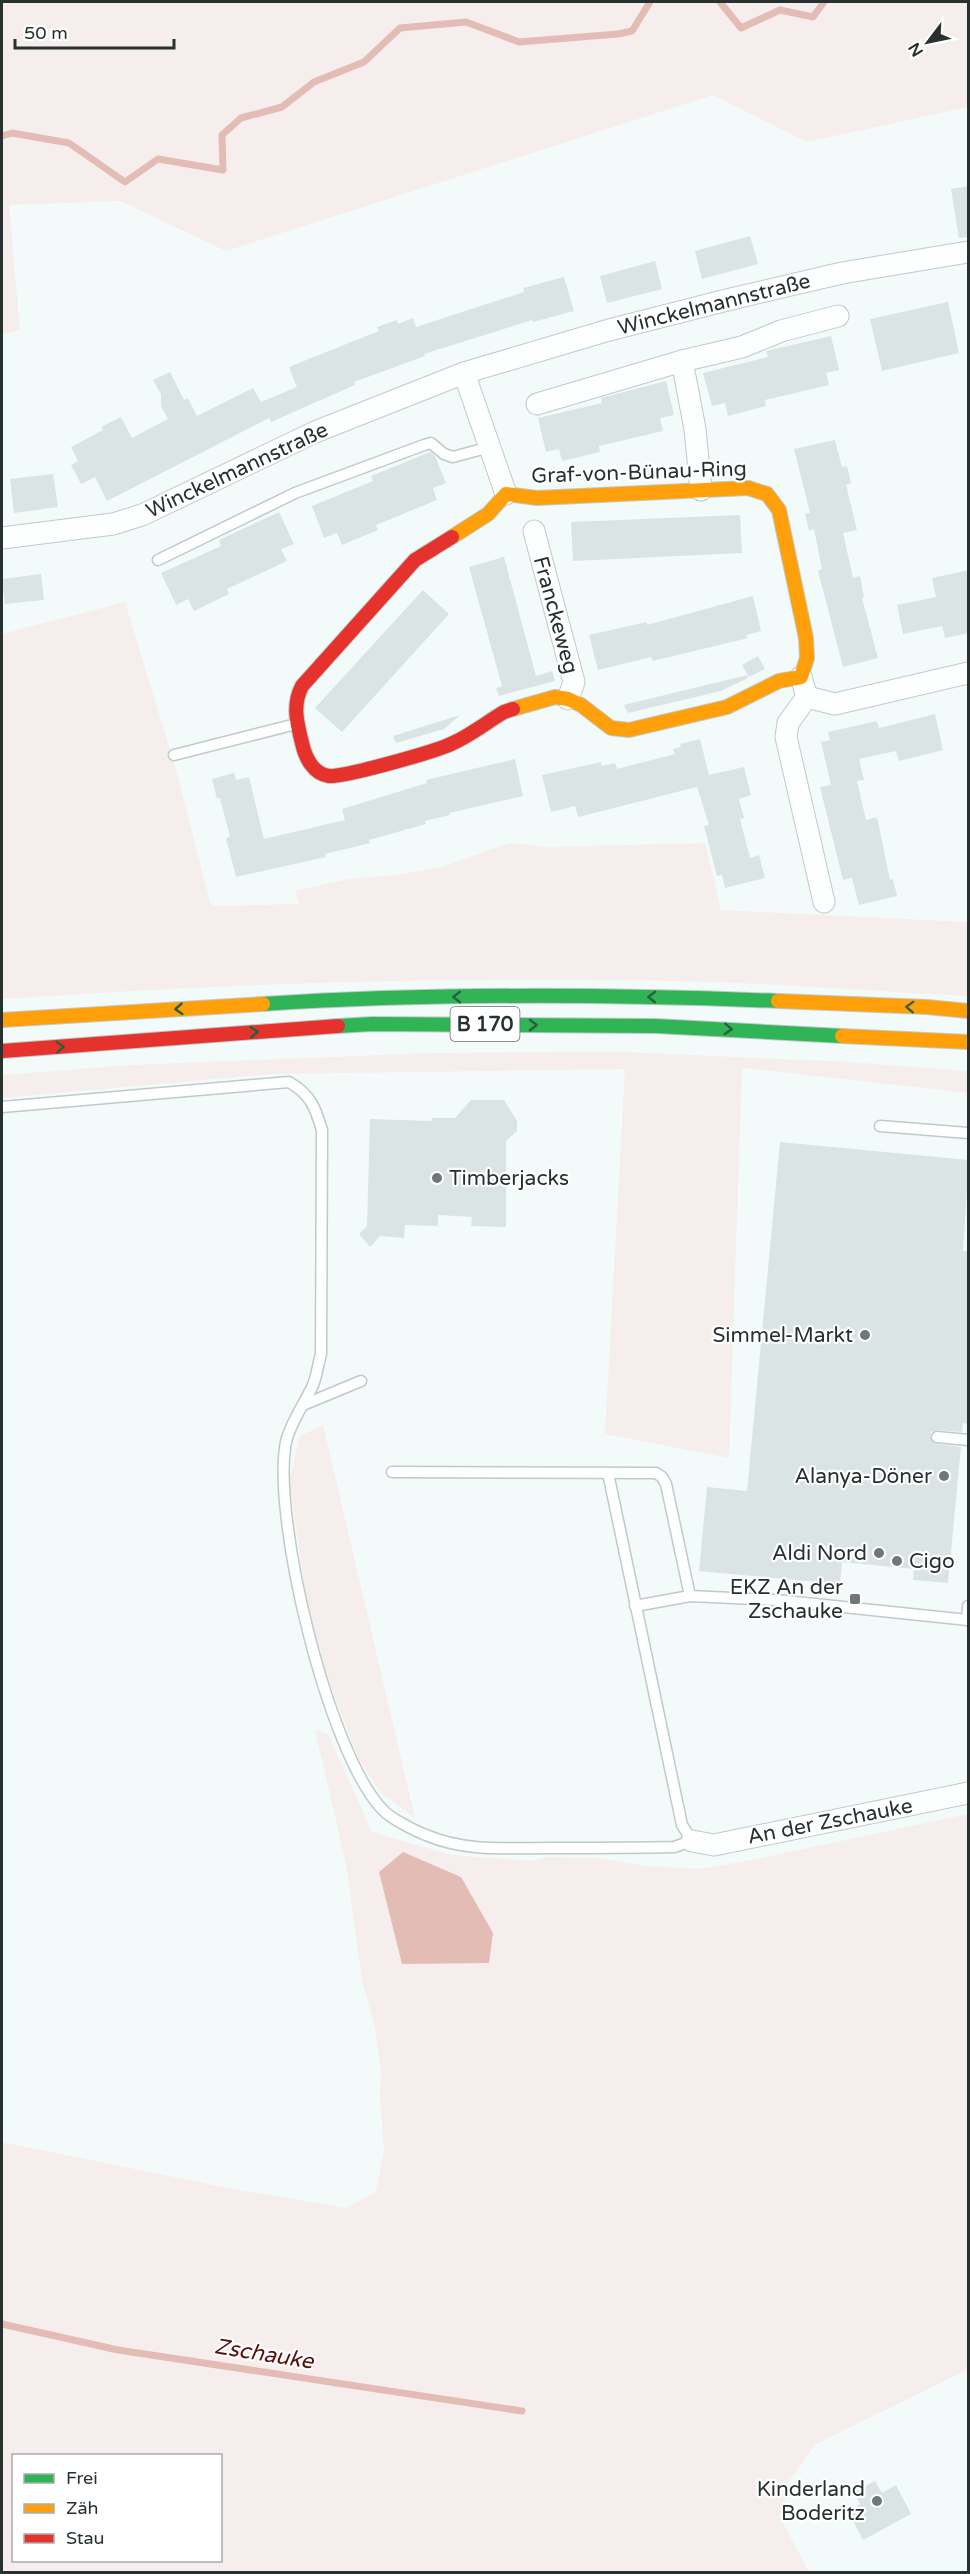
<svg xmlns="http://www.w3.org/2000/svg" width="970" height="2574" font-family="'Varela Round',sans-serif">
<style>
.green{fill:#f6eeec;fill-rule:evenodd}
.water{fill:#e4bcb6}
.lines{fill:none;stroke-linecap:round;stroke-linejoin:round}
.stream{stroke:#e4bcb6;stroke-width:7}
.building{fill:#dbe4e4}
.lane-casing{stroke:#c0cac9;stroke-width:13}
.street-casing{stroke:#c0cac9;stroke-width:23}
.fast-casing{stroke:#c0cac9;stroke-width:16}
.slow-casing{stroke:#c0cac9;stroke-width:16}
.jam-casing{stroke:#c0cac9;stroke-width:16}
.lane{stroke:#fdfefe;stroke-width:10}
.street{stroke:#fdfefe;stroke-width:21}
.fast{stroke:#30b455;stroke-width:14}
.slow{stroke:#ff9f0a;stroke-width:14}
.jam{stroke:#e5322d;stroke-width:14}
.oneway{stroke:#2a5f3d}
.poi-dot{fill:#6d7877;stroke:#fff;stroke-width:2}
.labels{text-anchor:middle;stroke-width:4.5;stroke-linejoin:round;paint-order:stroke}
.shield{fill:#fff;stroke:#676f6e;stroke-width:1.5}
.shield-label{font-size:20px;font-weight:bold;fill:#263130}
.street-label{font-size:21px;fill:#263130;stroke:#fff}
.poi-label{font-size:21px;fill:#263130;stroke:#fff;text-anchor:end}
.water-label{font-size:22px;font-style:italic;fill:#59110e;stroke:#fff}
</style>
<rect width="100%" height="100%" fill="#f2fbfa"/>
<g class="green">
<path d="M2 2H968V107L807 142 713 95 226 251 120 201 9 205 20 330 2 334Z"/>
<path d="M125 602 175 766 211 906 299 904 295 891 349 879 396 875 442 867 509 843 550 847 705 843 721 910 968 922V996C870 991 771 983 672 981 449 976 224 984 2 999V634Z"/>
<path d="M624 1052 849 1062 968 1071V1093L742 1068 729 1458 605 1434 625 1069 273 1074 2 1098V1075L130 1065 431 1053Z"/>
<path d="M323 1425 415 1818 381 1793 359 1760 328 1679 307 1603 289 1482 300 1436Z"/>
<path d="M315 1730 328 1734 372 1832 451 1855 532 1861 547 1857 598 1858 646 1866 699 1869 752 1860 968 1814V2369L815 2445 789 2481 782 2521 809 2572H2V2142L228 2188 347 2208 376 2191 384 2150 380 2095 381 2071 375 2028 362 1980 346 1864ZM14 2456H220V2560H14Z"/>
</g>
<path class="water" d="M403 1852 461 1877 493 1933 489 1963 402 1964 379 1872Z"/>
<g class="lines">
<g class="stream">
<path d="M720 2 741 28 780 10 813 17 824 2"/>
<path d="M2 136 12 133 69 143 125 182 158 159 223 170 222 135 241 118 282 107 314 82 364 62 400 28 466 22 519 42 618 34 632 31 650 2"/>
<path d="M2 2324 118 2350 522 2411"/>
</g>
</g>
<g class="building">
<path d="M969 186V237L959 238 951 189Z"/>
<path d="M750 236 758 264 702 279 695 251Z"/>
<path d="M655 261 662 289 607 303 600 276Z"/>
<path d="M564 277 574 311 533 322 532 320 424 354 425 356 354 382 355 385 271 422 269 418 107 501 95 477 81 484 71 465 78 461 71 447 103 430 101 427 121 417 132 438 168 419 161 406V394L153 380 170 372 184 400 188 398 197 416 253 388 261 402 297 387 289 367 379 331 377 327 397 320 398 324 413 318 416 327 524 292 523 288Z"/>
<path d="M948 302 959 353 882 371 870 319Z"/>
<path d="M831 336 839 370 826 373 829 385 765 400 766 406 728 416 725 403 712 406 703 373 768 357 766 351Z"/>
<path d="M666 381 674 415 660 418 663 431 599 446 600 452 562 461 559 449 546 452 538 418 602 403 601 398Z"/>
<path d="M835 440 842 467 847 466 851 483 846 485 857 530 843 533 853 578 860 576 864 597 862 598 878 658 843 667 818 571 822 569 814 529 809 531 805 514 810 513 794 449Z"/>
<path d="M430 452 435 456 446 483 433 488 437 500 376 525 378 530 342 545 337 533 324 538 312 506 373 481 371 476Z"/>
<path d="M53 474 58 507 14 513 10 479Z"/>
<path d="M279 512 294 544 281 549 287 561 227 589 229 594 194 611 188 599 176 605 161 573 221 546 219 540Z"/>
<path d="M740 515 742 553 573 561 571 522Z"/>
<path d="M504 557 536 676 552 671 555 681 499 696 496 688 502 686 469 567Z"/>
<path d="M969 570V633L945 638 942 626 903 634 897 605 936 597 932 578Z"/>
<path d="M41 574 44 600 5 604 2 579Z"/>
<path d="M423 590 449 614 342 732 315 708Z"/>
<path d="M753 596 761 631 746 635 748 638 653 661 651 657 598 670 589 635 647 622V625Z"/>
<path d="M758 656 765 669 749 677 742 665Z"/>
<path d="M747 675 748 678 721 691 628 713 624 705Z"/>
<path d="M935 714 943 750 899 761 896 751 859 759 864 780 857 781 866 820 877 817 890 880 893 879 897 896 859 905 852 878 843 880 820 787 831 785 821 742 830 740 828 732 877 721 879 728Z"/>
<path d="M460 715 444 729 396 743 393 736Z"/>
<path d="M700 739 709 775 744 767 751 795 739 799 744 818 740 819 750 858 759 855 765 878 725 888 722 875 717 876 704 826 709 825 697 787 578 817 575 806 551 812 542 775 601 762 602 766 615 763 617 769 675 754 673 749 681 747 680 744Z"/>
<path d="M515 759 523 796 449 813 450 815 425 821 426 824 369 840 370 843 325 854 326 857 236 877 226 838 230 837 220 798 217 799 212 779 234 773 236 780 249 777 264 839 345 820 342 809 427 783 426 780Z"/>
<path d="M471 1100H504L517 1121V1131L506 1141V1227L471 1226 472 1217 438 1215V1226L405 1225 404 1238 380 1236 370 1247 359 1234 367 1226 370 1119 432 1121V1118H455Z"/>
<path d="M780 1142 969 1160 963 1251H969V1424L963 1423 962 1432 937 1430 931 1432 930 1437 936 1444 961 1447 948 1583 913 1580 914 1569 842 1562 840 1584 699 1571 707 1487 747 1491Z"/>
<path d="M875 2481 882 2493 896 2485 911 2514 863 2540 848 2511 860 2504 854 2492Z"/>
</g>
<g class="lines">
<defs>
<g id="lane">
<path d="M158 560 295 493 424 445 431 443 444 454 453 457 490 447"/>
<path d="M174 755 296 724"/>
<path d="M2 1107 289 1082C311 1095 315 1107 322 1130L321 1354C318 1364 317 1375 313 1385 305 1403 290 1423 286 1442 271 1516 329 1756 383 1810 390 1818 415 1831 426 1835 465 1852 509 1848 551 1848 592 1848 633 1848 674 1847L692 1841 682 1825 608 1473"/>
<path d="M880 1126 968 1133"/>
<path d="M303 1405 361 1381"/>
<path d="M937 1437 968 1440"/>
<path d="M392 1472 656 1473 662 1477 666 1484 690 1596"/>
<path d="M635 1606 690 1596 776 1600 968 1620"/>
<path d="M967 1620 968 1606"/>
</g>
<g id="street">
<path d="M682 361 695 429 701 490"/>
<path d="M464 373 506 494"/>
<path d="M537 404 682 361 742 347 781 331 838 316"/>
<path d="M534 531 574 682 568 699"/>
<path d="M2 538 113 524 142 515 315 432 464 373 609 330 727 300 842 273 968 252"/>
<path d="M801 677 807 697 788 723 786 737 824 902"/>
<path d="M807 697 835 704 968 673"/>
<path d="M692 1841 714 1845 968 1793"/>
</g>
<g id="fast">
<path d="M263 1004C434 993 607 994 778 1001"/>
<path d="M338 1026 372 1024 656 1026 842 1036"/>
</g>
<g id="slow">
<path d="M452 537 488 514 506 494 537 498 748 488"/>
<path d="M513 709 555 697 568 699 581 705 611 728 629 730 727 707 779 681 801 677 807 658 806 638 779 510 767 494 748 488"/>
<path d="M778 1001 927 1007 968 1011"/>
<path d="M2 1020 263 1004"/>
<path d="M842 1036 968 1042"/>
</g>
<g id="jam">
<path d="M452 537 415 560 302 686C292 705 297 723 302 743 305 757 313 774 329 776 345 777 438 751 453 743 471 735 487 722 504 712L513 709"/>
<path d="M2 1051 338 1026"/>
</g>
</defs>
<use href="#lane" class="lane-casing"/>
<use href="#street" class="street-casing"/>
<use href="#fast" class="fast-casing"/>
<use href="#slow" class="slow-casing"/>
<use href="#jam" class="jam-casing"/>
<use href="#lane" class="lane"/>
<use href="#street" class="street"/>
<use href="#fast" class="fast"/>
<use href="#slow" class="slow"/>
<use href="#jam" class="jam"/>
</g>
<defs><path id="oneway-chevron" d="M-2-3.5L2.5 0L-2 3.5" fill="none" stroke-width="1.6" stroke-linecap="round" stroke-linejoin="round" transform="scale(1.5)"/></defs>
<g class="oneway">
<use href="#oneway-chevron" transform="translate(457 997) rotate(180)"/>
<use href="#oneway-chevron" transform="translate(652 997) rotate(-179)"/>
<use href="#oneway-chevron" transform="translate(910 1007) rotate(-178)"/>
<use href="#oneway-chevron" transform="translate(179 1009) rotate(176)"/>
<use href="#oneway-chevron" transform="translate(533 1025)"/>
<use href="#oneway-chevron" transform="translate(728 1029) rotate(3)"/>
<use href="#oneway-chevron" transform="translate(254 1032) rotate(-4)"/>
<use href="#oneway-chevron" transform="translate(60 1047) rotate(-4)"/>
</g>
<g class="poi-dot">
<circle cx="437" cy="1178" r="6"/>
<circle cx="865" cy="1335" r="6"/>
<circle cx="944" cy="1476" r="6"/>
<circle cx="879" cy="1553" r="6"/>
<circle cx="897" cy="1561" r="6"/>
<rect x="849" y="1593" width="12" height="12" rx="3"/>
<circle cx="877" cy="2501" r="6"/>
</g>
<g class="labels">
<rect class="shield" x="450.5" y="1007" width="69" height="34" rx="4.5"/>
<g class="shield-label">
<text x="485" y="1031">B 170</text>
</g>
<g class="street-label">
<text transform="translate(714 304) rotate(-14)" y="7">Winckelmannstraße</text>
<text transform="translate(237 470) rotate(-25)" y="7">Winckelmannstraße</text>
<text transform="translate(639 472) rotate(-2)" y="7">Graf-von-Bünau-Ring</text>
<text transform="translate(556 615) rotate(75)" y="7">Franckeweg</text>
<text transform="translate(830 1821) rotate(-11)" y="7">An der Zschauke</text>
</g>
<g class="poi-label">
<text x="449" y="1185" text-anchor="start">Timberjacks</text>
<text x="853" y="1342">Simmel-Markt</text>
<text x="932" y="1483">Alanya-Döner</text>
<text x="867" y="1560">Aldi Nord</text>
<text x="909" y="1568" text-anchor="start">Cigo</text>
<text x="843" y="1594">EKZ An der<tspan x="843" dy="24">Zschauke</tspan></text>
<text x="865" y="2496">Kinderland<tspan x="865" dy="24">Boderitz</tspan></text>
</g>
<g class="water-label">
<text transform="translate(264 2353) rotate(9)" y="8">Zschauke</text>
</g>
</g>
<rect width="970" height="2574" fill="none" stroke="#263130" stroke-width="6"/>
<rect x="12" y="2454" width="210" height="108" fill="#ffffff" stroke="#a8adac" stroke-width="1.5"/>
<rect x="24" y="2474" width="30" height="9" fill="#30b455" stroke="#a8adac" stroke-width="1.5"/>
<text x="66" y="2484" font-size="18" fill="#263130">Frei</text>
<rect x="24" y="2504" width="30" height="9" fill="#ff9f0a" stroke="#a8adac" stroke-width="1.5"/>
<text x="66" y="2514" font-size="18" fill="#263130">Zäh</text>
<rect x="24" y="2534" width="30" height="9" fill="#e5322d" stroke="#a8adac" stroke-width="1.5"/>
<text x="66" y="2544" font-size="18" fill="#263130">Stau</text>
<g transform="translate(928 42) rotate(238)" stroke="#ffffff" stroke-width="4.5" paint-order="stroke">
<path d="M0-4.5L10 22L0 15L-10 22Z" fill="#263130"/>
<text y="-9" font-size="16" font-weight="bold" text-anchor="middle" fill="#263130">N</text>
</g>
<path d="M15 39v9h159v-9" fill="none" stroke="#263130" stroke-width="3"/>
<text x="24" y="39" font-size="18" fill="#263130" stroke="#ffffff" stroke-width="4.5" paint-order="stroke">50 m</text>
</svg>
